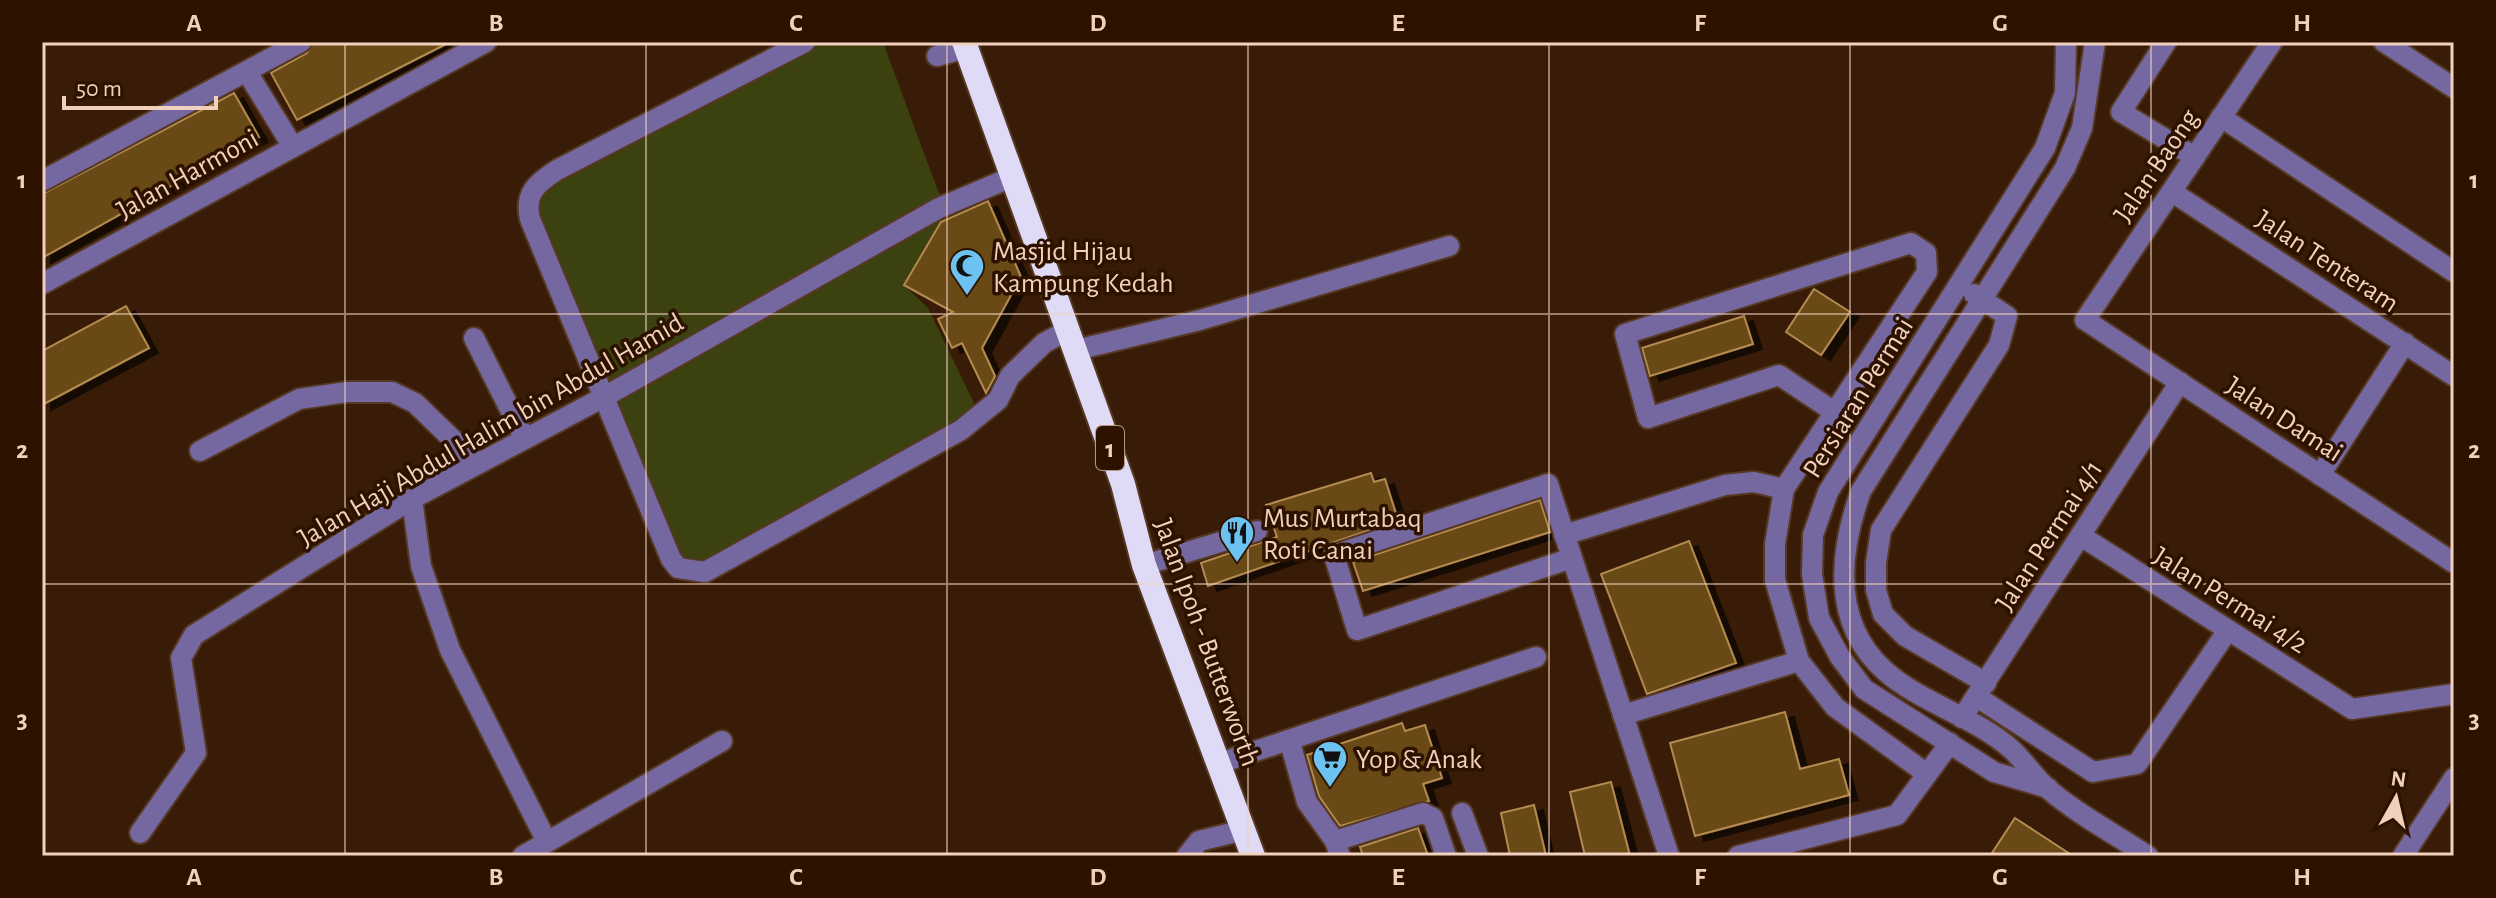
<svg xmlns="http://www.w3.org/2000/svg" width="2496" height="898" font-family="'Alegreya Sans',sans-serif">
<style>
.green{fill:#3c4110}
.building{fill:#694813;stroke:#b38a50;stroke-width:2;filter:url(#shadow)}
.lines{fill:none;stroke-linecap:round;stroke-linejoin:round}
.minor-casing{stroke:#563924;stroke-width:24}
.highway-casing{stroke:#563924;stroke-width:28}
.minor{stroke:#75679f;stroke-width:20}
.highway{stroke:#dfdaf6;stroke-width:24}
.grid{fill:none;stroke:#f1d1bd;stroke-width:2;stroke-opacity:0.55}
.labels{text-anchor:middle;stroke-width:7;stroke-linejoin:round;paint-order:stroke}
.shield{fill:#2d1200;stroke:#b69884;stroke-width:2}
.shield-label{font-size:26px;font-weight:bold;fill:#f1d1bd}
.street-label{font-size:28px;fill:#f1d1bd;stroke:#2d1200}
.poi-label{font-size:28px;fill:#f1d1bd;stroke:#2d1200;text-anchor:start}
.neatline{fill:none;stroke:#f1d1bd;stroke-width:3}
.grid-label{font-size:26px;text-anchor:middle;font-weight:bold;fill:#f1d1bd}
</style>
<defs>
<filter id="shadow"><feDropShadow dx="9" dy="5" stdDeviation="0" flood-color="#0009"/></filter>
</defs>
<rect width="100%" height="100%" fill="#381c07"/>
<path class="green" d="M815 42H883L938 191 950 207 904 285 928 308 974 403 964 421 703 565 685 561 675 550 532 214 541 186Z"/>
<g class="building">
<path d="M314 42H450L297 120 271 73 307 53Z"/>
<path d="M234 93 259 137 42 258V194Z"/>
<path d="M988 201 1021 277 982 348 995 376 986 393 962 343 952 348 938 319 953 312 904 285 941 222Z"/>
<path d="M1814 289 1850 312 1821 355 1786 332Z"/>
<path d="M126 306 149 348 42 405V351Z"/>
<path d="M1744 316 1753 344 1650 376 1642 348Z"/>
<path d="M1371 473 1374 482 1385 479 1398 520 1208 586 1201 563 1277 537 1266 505Z"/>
<path d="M1540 500 1550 532 1363 591 1353 562Z"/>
<path d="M1689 541 1736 663 1647 694 1601 574Z"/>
<path d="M1785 712 1800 769 1839 759 1849 795 1695 836 1670 743Z"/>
<path d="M1402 723 1405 731 1425 725 1442 778 1423 784 1429 801 1340 826 1319 796 1307 755Z"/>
<path d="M1611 782 1630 856H1585L1570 792Z"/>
<path d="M1534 805 1546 856H1510L1501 813Z"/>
<path d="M2015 818 2073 856H1990Z"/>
<path d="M1418 828 1428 856H1363L1360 847Z"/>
</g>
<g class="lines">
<defs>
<g id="minor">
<path d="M805 42 557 170C537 183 524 193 530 219L671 559 678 568 705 572 961 430 998 400 1010 376 1044 343 1068 330"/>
<path d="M2095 42 2082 128 2065 168 1861 491C1839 552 1831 623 1885 671 1921 703 1973 716 2010 748 2023 759 2033 776 2047 788 2077 814 2115 834 2148 856"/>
<path d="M2166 42 2121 112 2195 157"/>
<path d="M2272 42 2085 320 2454 563"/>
<path d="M2384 42 2454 88"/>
<path d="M937 56 966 48"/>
<path d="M247 72 293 147"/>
<path d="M2221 117 2454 272"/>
<path d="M42 181 301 42"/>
<path d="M2172 192 2454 376"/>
<path d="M42 284 486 42"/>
<path d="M1974 294 2007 316 1999 345 1881 530 1876 563V590L1883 614 1905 636 1986 683"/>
<path d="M474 338 525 439"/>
<path d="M1076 350 1200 320 1449 246"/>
<path d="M1833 411 1779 375 1648 418 1625 334 1911 243 1926 253 1927 272 1784 489 1775 544V580L1799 661 1835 707 1927 774"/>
<path d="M200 451 299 399 347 392H392L415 403 477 463"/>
<path d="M2320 475 2405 343"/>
<path d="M412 499 421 566 450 650 547 842"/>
<path d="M1564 535 1725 485 1754 482 1784 489"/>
<path d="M2081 536 2352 709 2454 694"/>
<path d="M1572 558 1357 630 1334 555 1548 484 1669 856"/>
<path d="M1144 565 1257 531"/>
<path d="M1977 697 2093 772 2137 764 2228 630"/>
<path d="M1623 715 1799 661"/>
<path d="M1962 718 2180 382"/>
<path d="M1286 743 1291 746 1307 802 1335 841 1340 856"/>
<path d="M1220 763 1536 657"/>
<path d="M2048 788 1994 772 1864 689 1840 657 1819 618 1812 574 1813 535 1828 492 2045 148 2065 93 2066 42"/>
<path d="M1462 813 1478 856"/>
<path d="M140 833 196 753 181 658 194 635 412 499 604 397 939 208 1012 177"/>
<path d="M1335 841 1423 813 1433 818 1446 856"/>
<path d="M523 856 722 741"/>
<path d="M1187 856 1199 841 1244 830"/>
<path d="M1738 856 1897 815 1950 743"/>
<path d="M2403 856 2454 778"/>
</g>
<path id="highway" d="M964 42 1123 484 1144 565 1253 856"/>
</defs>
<use href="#minor" class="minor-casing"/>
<use href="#highway" class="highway-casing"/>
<use href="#minor" class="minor"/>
<use href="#highway" class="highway"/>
</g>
<path class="grid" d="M345 42V856M646 42V856M947 42V856M1248 42V856M1549 42V856M1850 42V856M2151 42V856M42 314H2454M42 584H2454"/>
<defs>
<symbol id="mosque-pin" viewBox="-11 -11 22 30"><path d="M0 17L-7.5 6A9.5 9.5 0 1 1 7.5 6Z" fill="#6cc3f2" stroke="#2d1200"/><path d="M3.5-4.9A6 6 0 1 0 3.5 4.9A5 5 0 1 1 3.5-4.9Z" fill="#111"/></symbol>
<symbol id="restaurant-pin" viewBox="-11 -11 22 30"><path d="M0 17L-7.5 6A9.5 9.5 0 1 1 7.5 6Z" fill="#6cc3f2" stroke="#2d1200"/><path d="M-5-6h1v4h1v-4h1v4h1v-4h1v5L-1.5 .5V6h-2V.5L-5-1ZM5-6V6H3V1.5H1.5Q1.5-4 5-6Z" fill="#111"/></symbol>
<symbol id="supermarket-pin" viewBox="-11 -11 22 30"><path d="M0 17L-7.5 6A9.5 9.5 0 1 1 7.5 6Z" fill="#6cc3f2" stroke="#2d1200"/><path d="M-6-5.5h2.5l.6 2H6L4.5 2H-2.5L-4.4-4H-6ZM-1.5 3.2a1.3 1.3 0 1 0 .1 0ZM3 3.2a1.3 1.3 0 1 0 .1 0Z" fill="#111"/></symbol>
</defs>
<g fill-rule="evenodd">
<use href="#mosque-pin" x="947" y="246" width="40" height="54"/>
<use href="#restaurant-pin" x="1217" y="513" width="40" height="54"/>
<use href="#supermarket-pin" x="1310" y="738" width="40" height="54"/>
</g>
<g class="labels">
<rect class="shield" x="1096" y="426" width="28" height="44" rx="6"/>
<g class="shield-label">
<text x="1110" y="457">1</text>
</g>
<g class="street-label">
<text transform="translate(2155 165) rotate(-56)" y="10">Jalan Baong</text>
<text transform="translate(187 173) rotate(-29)" y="10">Jalan Harmoni</text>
<text transform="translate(2328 260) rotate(33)" y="10">Jalan Tenteram</text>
<text transform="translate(1857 397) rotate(-58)" y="10">Persiaran Permai</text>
<text transform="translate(2285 418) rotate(33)" y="10">Jalan Damai</text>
<text transform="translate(490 429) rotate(-30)" y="10">Jalan Haji Abdul Halim bin Abdul Hamid</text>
<text transform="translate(2048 535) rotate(-57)" y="10">Jalan Permai 4/1</text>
<text transform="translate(2231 599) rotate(32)" y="10">Jalan Permai 4/2</text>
<text transform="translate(1208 642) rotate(70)" y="10">Jalan Ipoh - Butterworth</text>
</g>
<g class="poi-label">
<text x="993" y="260">Masjid Hijau<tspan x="993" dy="32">Kampung Kedah</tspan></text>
<text x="1263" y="527">Mus Murtabaq<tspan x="1263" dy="32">Roti Canai</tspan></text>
<text x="1356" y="768">Yop &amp; Anak</text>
</g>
</g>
<rect width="2496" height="898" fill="none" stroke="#2d1200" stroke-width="88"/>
<g transform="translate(2396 798) rotate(8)" stroke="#2d1200" stroke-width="6" paint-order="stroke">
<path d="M0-6L14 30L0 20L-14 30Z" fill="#f1d1bd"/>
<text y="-12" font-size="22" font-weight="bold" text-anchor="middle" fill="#f1d1bd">N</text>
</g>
<path d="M64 96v12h152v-12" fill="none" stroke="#f1d1bd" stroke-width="4"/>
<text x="76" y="96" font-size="24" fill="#f1d1bd" stroke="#2d1200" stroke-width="6" paint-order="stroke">50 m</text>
<rect x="44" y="44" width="2408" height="810" class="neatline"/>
<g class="grid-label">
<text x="194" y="31">A</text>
<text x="496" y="31">B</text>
<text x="796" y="31">C</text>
<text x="1098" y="31">D</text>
<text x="1398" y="31">E</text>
<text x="1700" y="31">F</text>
<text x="2000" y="31">G</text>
<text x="2302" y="31">H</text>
<text x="22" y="188">1</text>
<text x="2474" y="188">1</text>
<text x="22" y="458">2</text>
<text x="2474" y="458">2</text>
<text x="22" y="728">3</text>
<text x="2474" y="728">3</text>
<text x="194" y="885">A</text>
<text x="496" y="885">B</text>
<text x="796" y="885">C</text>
<text x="1098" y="885">D</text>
<text x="1398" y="885">E</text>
<text x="1700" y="885">F</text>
<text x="2000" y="885">G</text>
<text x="2302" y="885">H</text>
</g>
</svg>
